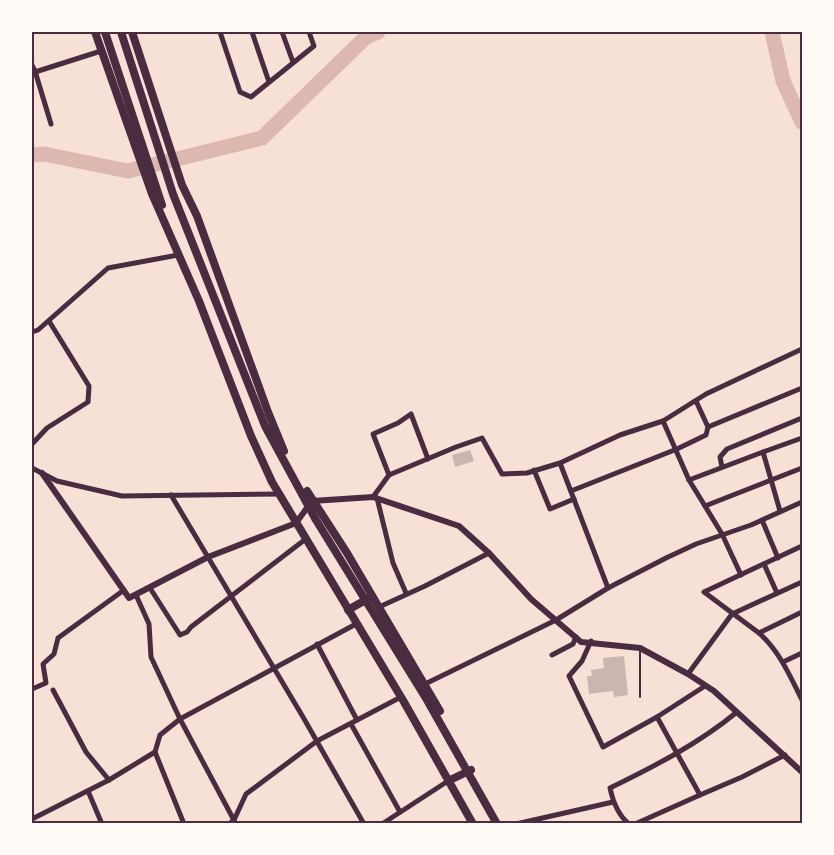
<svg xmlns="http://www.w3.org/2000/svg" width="834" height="855" font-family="Mulish,sans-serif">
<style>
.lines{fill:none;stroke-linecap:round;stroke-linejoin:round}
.river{stroke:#dcb8b0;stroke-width:15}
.building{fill:#ccb4b1}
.service{stroke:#4a2c40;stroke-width:2}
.minor{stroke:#4a2c40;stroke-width:5}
.tertiary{stroke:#4a2c40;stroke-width:6}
.trunk{stroke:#4a2c40;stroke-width:8}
.neatline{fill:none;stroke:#4a2c40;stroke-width:2}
</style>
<rect width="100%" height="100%" fill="#f7e1d7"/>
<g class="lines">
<g class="river">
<path d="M772 32 783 81 802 122"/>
<path d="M32 155 44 154 128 171 262 138 366 37 378 32"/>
</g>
</g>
<g class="building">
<path d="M470 450 474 461 455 467 452 455Z"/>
<path d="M624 656 628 695 614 697 613 691 589 694 587 676H592L591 670 604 668 603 658Z"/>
</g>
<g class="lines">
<path class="service" d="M640 648V697"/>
<g class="minor">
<path d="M220 32 240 92 251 97 314 46 309 32"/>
<path d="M252 32 269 82"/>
<path d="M282 32 293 62"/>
<path d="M32 65 35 71 51 124"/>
<path d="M32 73 101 51"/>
<path d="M32 332 38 330 108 268 178 255"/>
<path d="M663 421 689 480 705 506"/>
<path d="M708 427 802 388"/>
<path d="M32 444 47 428 88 402 89 386 49 321"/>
<path d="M560 463 608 588"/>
<path d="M722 467 720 457 727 449 802 418"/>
<path d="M32 468 57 481 122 496 280 494"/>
<path d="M534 470 550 509 574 499"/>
<path d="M389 475 373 434 398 423 411 414 428 459"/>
<path d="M689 480 763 452"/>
<path d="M571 491 677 449 706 435 708 427 696 401"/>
<path d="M171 495 303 717 364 824"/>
<path d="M373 497 389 475 456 447 482 438 502 474 527 473 560 463 620 435 663 421 706 394 802 349"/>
<path d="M377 498 393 563 406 593"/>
<path d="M780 511 763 452 802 438"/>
<path d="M762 520 778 558"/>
<path d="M764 564 777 593"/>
<path d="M741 575 722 534 705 506 802 468"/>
<path d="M150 588 180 635 187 632 191 627 307 538"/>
<path d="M379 607 425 586 489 553"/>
<path d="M802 612 759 633C780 652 790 676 802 700"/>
<path d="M759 633 704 592 802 546"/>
<path d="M591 641 582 661 569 676 603 747 657 717 700 795 635 824"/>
<path d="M317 644 357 720"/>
<path d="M552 655 573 644 576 637"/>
<path d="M783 662 802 653"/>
<path d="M688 674 732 614 802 582"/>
<path d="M425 684 556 620 608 588 666 558 696 544 751 525 802 502"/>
<path d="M32 689 46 683 43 664 54 654 58 638 124 590"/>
<path d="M53 690 86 752 109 780"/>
<path d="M657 717 705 686"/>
<path d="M351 724 400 812"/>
<path d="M155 752 184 824"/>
<path d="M88 791 102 824"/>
<path d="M700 795 742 777 785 755"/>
<path d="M32 819 109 780 155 752 160 735 180 719 151 657 149 624 136 595"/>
<path d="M229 824 234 820 246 794 317 741 401 697"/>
<path d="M236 824 180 719 356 624"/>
<path d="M382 824 448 781"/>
<path d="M516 824 613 802"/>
<path d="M629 824C618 815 613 802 610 788 655 766 698 744 737 712"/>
</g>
<path class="tertiary" d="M42 473 129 598 208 557 296 523 312 501 373 497 459 526 489 553 531 599 581 642 640 648 688 674 714 691 802 772"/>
<g class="trunk">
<path d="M95 32 152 194 199 301 251 436 272 482 404 702 473 824"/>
<path d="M105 32 162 205"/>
<path d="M121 32 173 194 265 426 316 520 427 700 497 824"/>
<path d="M132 32 182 185 197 216 268 412 284 451"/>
<path d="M307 491 347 553 440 711"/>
<path d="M348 610 369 598"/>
<path d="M448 781 471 770"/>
</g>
</g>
<rect width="834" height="855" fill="none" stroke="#fffaf5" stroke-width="66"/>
<rect x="33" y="33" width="768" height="789" class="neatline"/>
</svg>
